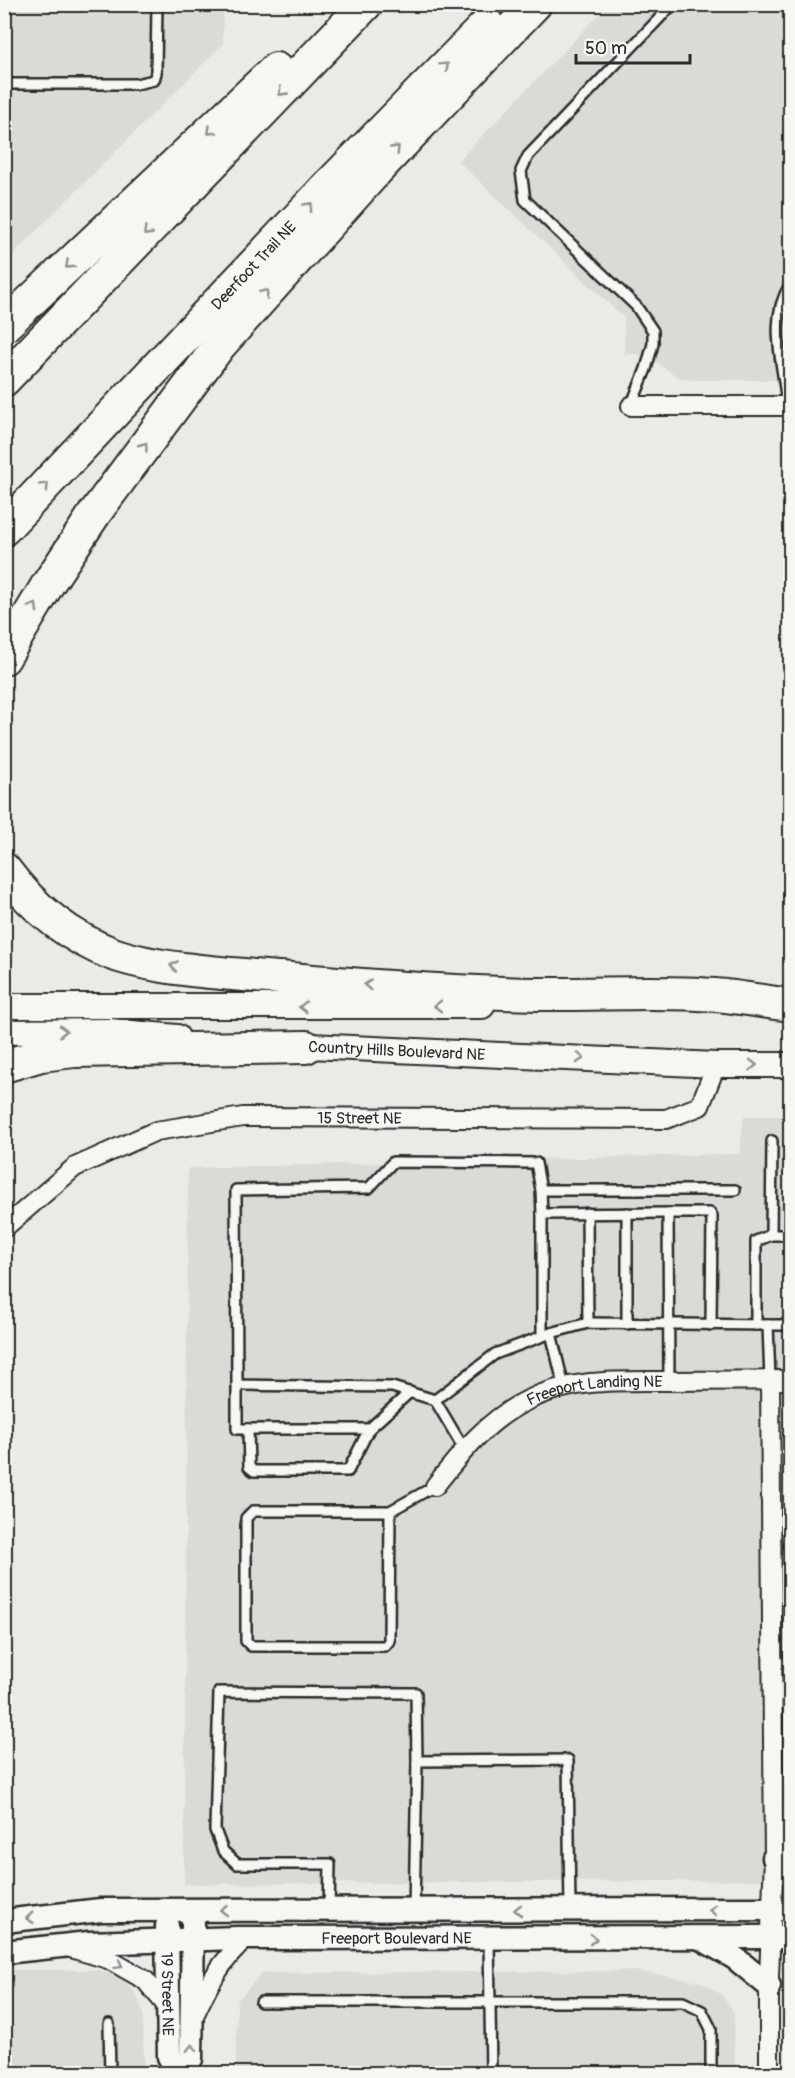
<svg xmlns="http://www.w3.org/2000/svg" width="795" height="2078" font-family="Pangolin,sans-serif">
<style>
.built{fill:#dadad6}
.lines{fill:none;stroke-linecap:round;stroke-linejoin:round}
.service-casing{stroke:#2b2b2b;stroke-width:14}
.minor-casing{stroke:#2b2b2b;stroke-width:22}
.tertiary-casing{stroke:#2b2b2b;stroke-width:27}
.secondary-casing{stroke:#2b2b2b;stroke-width:28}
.motorway-casing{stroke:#2b2b2b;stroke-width:36}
.service{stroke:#f6f6f2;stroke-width:9}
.minor{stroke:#f6f6f2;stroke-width:18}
.tertiary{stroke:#f6f6f2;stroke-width:22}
.secondary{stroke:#f6f6f2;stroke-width:24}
.motorway{stroke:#f6f6f2;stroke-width:32}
.oneway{stroke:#90908e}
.labels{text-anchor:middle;stroke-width:4.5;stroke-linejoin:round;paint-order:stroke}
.street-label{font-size:16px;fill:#2b2b2b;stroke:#f6f6f2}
</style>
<rect width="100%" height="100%" fill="#eaeae6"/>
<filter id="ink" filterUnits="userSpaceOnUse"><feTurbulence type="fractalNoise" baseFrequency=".0167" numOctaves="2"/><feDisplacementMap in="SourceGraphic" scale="12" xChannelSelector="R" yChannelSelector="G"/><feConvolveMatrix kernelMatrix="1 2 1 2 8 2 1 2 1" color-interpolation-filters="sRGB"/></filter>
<g filter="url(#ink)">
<g class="built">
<path d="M5 5H223V44L5 262Z"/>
<path d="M608 5H790V380H692L678 377 656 362 636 354H625L624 318 458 161Z"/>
<path d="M744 1116H790V1880L184 1884 188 1168 740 1154Z"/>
<path d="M4 1970H97L114 1974 127 1983 137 1996 143 2013 144 2073H5Z"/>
<path d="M636 1971 701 1982 721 1994 734 2012 735 2073 236 2074 237 2001 262 1973Z"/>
</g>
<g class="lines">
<defs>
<g id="service">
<path d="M4 84H136L154 80 156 73 157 4"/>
<path d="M631 406 646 369 653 344V331L636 306 525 200 521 171 528 156 673 4"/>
<path d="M787 406C784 365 767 321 790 285"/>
<path d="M772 1141 771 1235H790"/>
<path d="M587 1213 588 1323"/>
<path d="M627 1213V1324"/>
<path d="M668 1213 542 1214 541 1190H735"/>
<path d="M542 1214V1336"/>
<path d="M756 1325V1241L771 1235"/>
<path d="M551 1333 564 1387"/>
<path d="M770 1380 768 1325H790"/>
<path d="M669 1381 668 1213H710L712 1216 711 1325"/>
<path d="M237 1385V1429H369L410 1392"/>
<path d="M435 1400 392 1387 237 1385 236 1190 369 1188 393 1162 536 1163 541 1190"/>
<path d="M248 1429 249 1467 254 1471H348L369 1429"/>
<path d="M464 1449 435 1400 495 1354 551 1333 588 1323 768 1325"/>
<path d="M390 1511H253L246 1518V1641L251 1646H385L389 1641 390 1511 435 1486"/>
<path d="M772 1663H790"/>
<path d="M329 1910 330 1864H237L223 1851 215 1830 219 1692 416 1693 417 1761"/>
<path d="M414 1910 417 1761 568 1760 570 1910"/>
<path d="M489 1938 491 2074"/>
<path d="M261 2002H683L702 2011 711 2029V2074"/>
<path d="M109 2024 110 2074"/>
</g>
<g id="minor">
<path d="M631 406H790"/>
<path id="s1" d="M4 1228 75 1167 156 1131 243 1117 666 1119 700 1106 716 1065"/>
<path id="s2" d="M435 1486C461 1453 488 1419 528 1400 572 1378 623 1381 671 1381 711 1381 751 1380 790 1380"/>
<path d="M71 1948 108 1959 145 1980 167 2006"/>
<path d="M193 2018C207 1987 221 1960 247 1938"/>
<path d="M769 2074V1975L774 1858 770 1380"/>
</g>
<g id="tertiary">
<path d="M774 1858 790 1875"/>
<path d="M4 1921 101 1910 790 1909"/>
<path id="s3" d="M167 1926 169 2057 181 2074"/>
<path d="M702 1939 735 1958 769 1986"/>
<path id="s4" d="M4 1952 89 1943 237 1938 790 1937"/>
<path d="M183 2074 191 2059 193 1923"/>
</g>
<g id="secondary">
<path d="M4 1006H482"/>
<path d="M4 1032 109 1031 177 1037"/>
<path id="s5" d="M289 1045 716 1065H790"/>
</g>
<g id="motorway">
<path d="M4 326 276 69"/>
<path d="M4 380 366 4"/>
<path id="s6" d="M4 529 326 188 487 24"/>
<path d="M4 658 48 584 95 513 219 346 378 169 535 4"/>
<path d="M4 869C33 908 68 937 113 954 158 970 231 974 280 978 365 986 452 992 538 994 597 995 657 990 715 995 738 997 760 1001 783 1004"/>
<path d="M4 1066 41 1055 74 1051 306 1047"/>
</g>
</defs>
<use href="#service" class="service-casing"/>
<use href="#minor" class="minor-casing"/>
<use href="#tertiary" class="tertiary-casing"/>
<use href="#secondary" class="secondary-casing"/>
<use href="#motorway" class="motorway-casing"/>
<use href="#service" class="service"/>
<use href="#minor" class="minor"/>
<use href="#tertiary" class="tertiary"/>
<use href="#secondary" class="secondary"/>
<use href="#motorway" class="motorway"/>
</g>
<defs><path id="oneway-chevron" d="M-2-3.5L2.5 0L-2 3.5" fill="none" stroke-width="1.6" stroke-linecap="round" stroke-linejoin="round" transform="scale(1.5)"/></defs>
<g class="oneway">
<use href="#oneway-chevron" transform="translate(445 66) rotate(-45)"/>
<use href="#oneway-chevron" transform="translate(282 92) rotate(134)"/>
<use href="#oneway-chevron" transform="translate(211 131) rotate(136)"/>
<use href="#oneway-chevron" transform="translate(396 149) rotate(-46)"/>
<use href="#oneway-chevron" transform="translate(309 206) rotate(-47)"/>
<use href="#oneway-chevron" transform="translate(147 232) rotate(134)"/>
<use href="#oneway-chevron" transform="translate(69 265) rotate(137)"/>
<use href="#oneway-chevron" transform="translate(265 293) rotate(-49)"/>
<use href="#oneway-chevron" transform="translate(144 446) rotate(-53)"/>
<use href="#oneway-chevron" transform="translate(45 486) rotate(-47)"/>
<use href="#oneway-chevron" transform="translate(34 607) rotate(-60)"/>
<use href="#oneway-chevron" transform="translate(174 966) rotate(-171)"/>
<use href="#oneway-chevron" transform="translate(368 985) rotate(-176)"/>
<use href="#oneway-chevron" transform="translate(438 1006) rotate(180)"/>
<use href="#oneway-chevron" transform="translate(303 1007) rotate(-180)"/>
<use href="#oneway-chevron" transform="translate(63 1031)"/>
<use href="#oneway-chevron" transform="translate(580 1058) rotate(3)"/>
<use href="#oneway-chevron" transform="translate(753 1065)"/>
<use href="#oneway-chevron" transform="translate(224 1910) rotate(-180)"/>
<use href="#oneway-chevron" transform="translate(518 1910) rotate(180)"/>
<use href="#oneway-chevron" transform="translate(713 1910) rotate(180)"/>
<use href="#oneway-chevron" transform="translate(30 1918) rotate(174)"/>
<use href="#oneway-chevron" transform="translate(593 1939)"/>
<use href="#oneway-chevron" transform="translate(119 1965) rotate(29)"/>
<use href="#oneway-chevron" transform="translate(192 2048) rotate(-89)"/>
</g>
</g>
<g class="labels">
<g class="street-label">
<text dy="6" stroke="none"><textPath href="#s6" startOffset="363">Deerfoot Trail NE</textPath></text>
<text dy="6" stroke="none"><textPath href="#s5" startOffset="108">Country Hills Boulevard NE</textPath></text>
<text dy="6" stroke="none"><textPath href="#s1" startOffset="387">15 Street NE</textPath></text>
<text dy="6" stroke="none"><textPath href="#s2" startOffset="196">Freeport Landing NE</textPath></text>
<text dy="6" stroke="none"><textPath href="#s4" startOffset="393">Freeport Boulevard NE</textPath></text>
<text dy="6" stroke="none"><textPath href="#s3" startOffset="68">19 Street NE</textPath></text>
</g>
</g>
<rect width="795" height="2078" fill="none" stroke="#f6f6f2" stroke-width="24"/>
<rect x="12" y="12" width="771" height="2054" fill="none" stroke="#2b2b2b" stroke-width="2" filter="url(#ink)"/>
<path d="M576 54v9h114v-9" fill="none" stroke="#2b2b2b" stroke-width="3"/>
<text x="585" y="54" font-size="18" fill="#2b2b2b" stroke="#f6f6f2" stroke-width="4.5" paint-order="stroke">50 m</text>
</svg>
